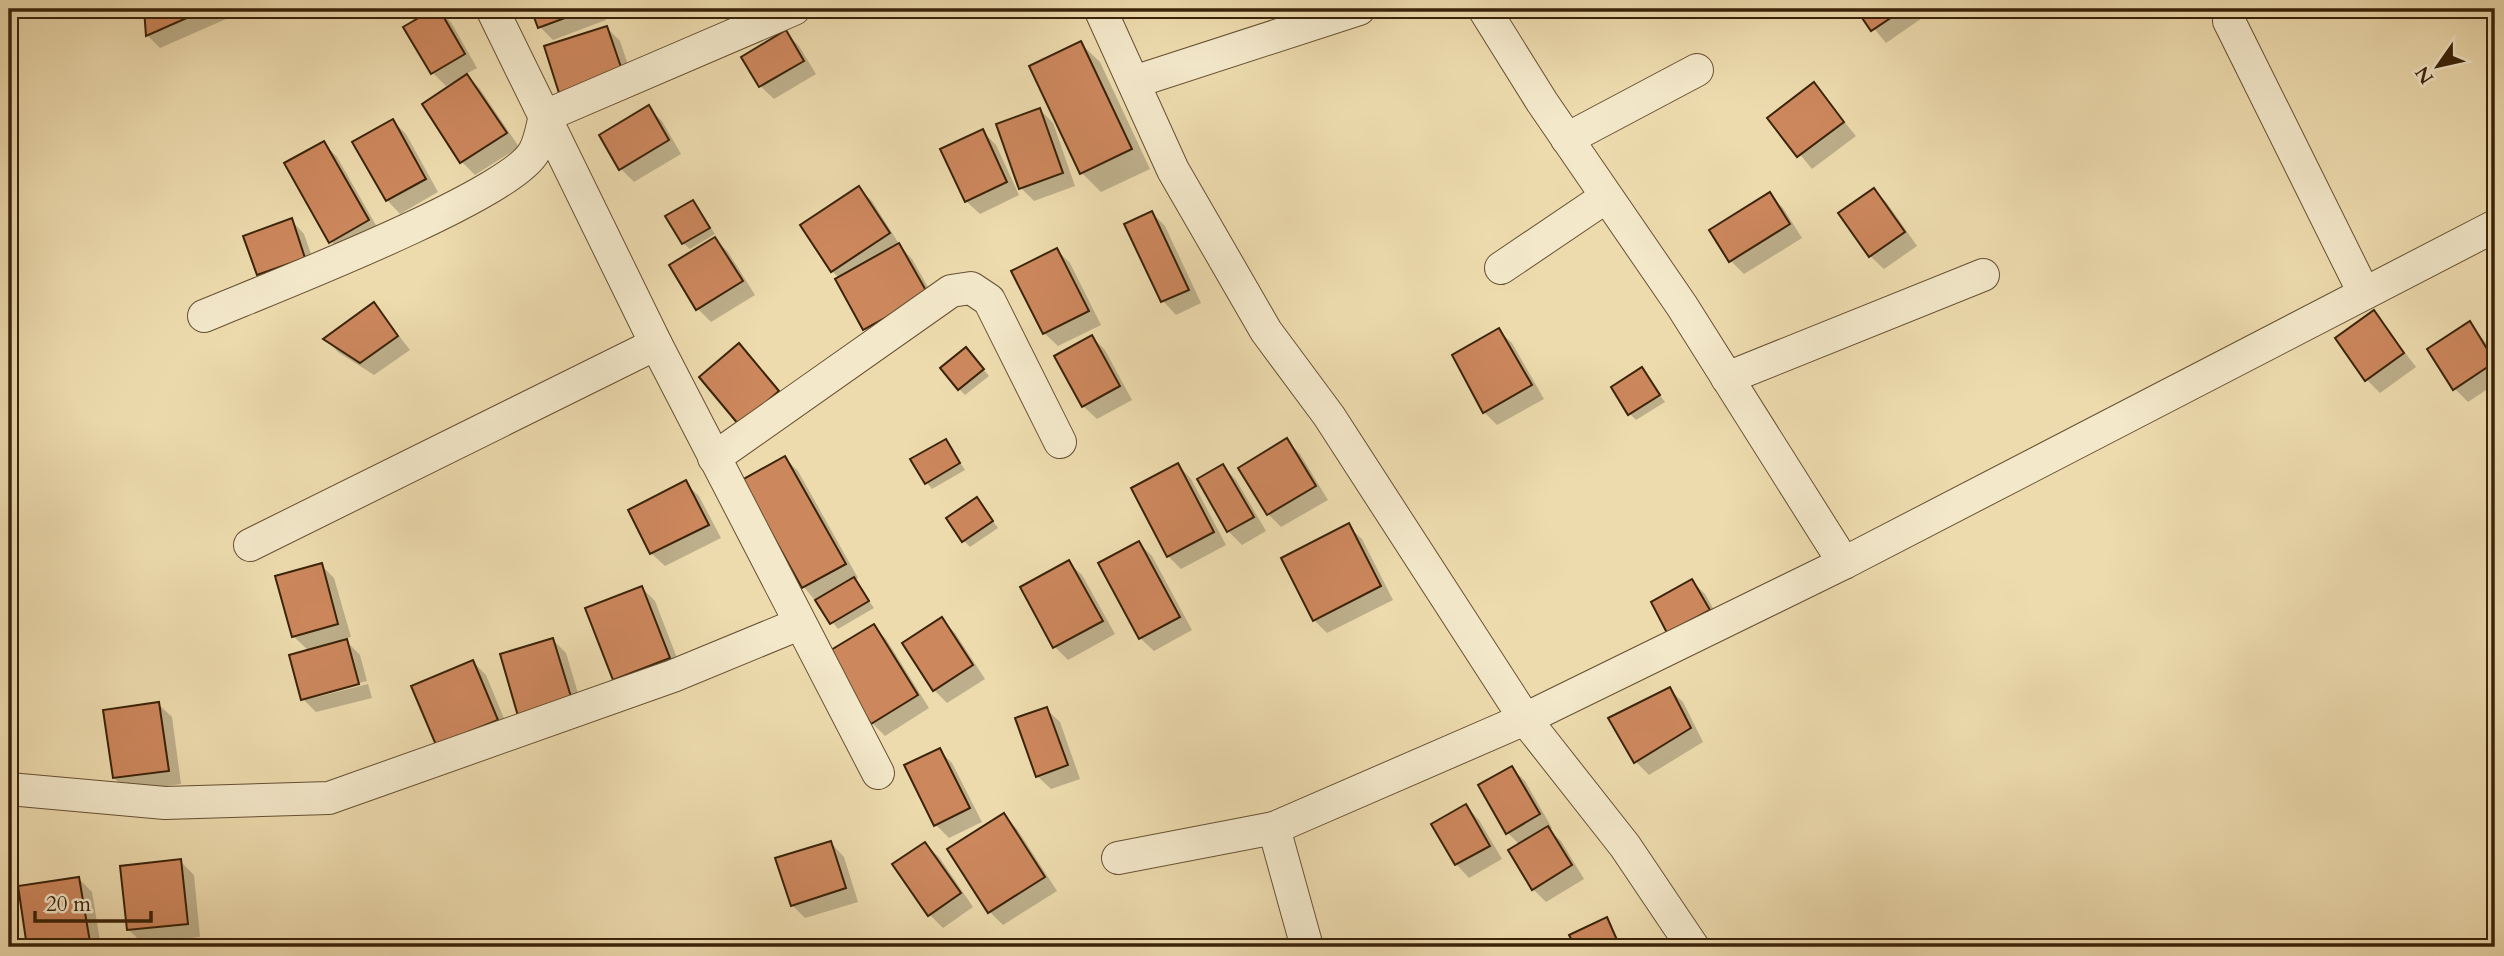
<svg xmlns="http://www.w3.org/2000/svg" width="2504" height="956" font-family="Cardo,serif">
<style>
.shadow{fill:#0003}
.building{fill:#cd875d;stroke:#3a2309;stroke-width:2}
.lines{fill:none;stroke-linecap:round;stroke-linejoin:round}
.street-casing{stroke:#675132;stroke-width:34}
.street{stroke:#f3e8ca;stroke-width:32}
</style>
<rect width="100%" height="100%" fill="#eddbae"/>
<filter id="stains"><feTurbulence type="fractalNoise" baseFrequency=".00286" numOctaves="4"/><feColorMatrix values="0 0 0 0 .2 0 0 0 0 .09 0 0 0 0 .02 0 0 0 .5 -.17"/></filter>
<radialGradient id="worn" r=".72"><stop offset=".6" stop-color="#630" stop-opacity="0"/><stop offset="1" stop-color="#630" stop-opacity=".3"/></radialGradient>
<g class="shadow">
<path d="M146 9H249L160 48 147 35Z"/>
<path d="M437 9 451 22 477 68 466 74 480 89 519 147 475 175 462 162 454 85 453 82 446 86 433 73Z"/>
<path d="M533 9H602L606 20 553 40 540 27Z"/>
<path d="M717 9H779L734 30Z"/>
<path d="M1858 9H1920L1925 16 1886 43Z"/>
<path d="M607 28 620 41 635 86 574 105Z"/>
<path d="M785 32 799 46 816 74 774 99 760 86Z"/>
<path d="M1080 43 1100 62 1150 169 1101 192 1082 173Z"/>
<path d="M1814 85 1856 136 1812 169 1770 118Z"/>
<path d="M648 108 662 121 681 154 634 182 621 169Z"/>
<path d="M1040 110 1053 123 1075 186 1034 201 1021 188Z"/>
<path d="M393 121 406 134 438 192 400 214 387 200 355 143Z"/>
<path d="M982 131 996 145 1019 195 980 214 966 201Z"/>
<path d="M323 143 337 157 381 234 344 255 331 241Z"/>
<path d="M859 188 872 201 901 247 912 259 940 308 878 343 865 329 837 279 839 278 832 271Z"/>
<path d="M1874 190 1887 203 1917 246 1884 269 1870 256Z"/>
<path d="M1769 195 1783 208 1802 238 1744 274 1731 261 1712 231Z"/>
<path d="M693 202 715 234 690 249 683 243Z"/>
<path d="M1152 213 1165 226 1201 303 1176 315 1163 301 1127 225Z"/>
<path d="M291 220 304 234 317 271 271 287 258 274Z"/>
<path d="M715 239 728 252 755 295 711 322 698 309Z"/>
<path d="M1057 250 1070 263 1101 325 1058 346 1044 333Z"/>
<path d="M374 304 410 350 374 375 338 352 326 339Z"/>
<path d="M2374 312 2416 367 2380 393 2366 379Z"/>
<path d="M2470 323 2495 354V384L2468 402 2455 389Z"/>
<path d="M1498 330 1512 343 1544 399 1497 425 1484 412Z"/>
<path d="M1092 337 1105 350 1132 400 1097 419 1083 406Z"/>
<path d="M739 345 791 405 753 437Z"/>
<path d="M972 356 989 376 965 395 959 389Z"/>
<path d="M1641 370 1665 402 1636 420 1630 414Z"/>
<path d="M1286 440 1300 454 1328 500 1281 527 1268 514Z"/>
<path d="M946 441 965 470 932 489 926 482Z"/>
<path d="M785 458 798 471 858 578 854 580 874 608 838 629 804 587 744 481Z"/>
<path d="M1178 465 1191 479 1226 545 1181 569 1168 556Z"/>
<path d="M1223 466 1236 480 1266 531 1242 545 1228 531 1199 479Z"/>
<path d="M685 483 699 496 721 538 665 566 651 553Z"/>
<path d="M977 499 998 528 970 547 964 541Z"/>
<path d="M1348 526 1362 539 1393 600 1327 633 1314 620Z"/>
<path d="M1139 543 1152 556 1192 630 1154 651 1140 638Z"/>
<path d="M1068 562 1082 575 1115 634 1068 660 1055 647Z"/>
<path d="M321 565 334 578 351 637 344 639 360 655 367 681 309 696V699L368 684 372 698 316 712 303 699 309 651 293 636Z"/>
<path d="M1692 581 1705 594 1722 624 1682 645Z"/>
<path d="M642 588 655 601 682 671 628 692 614 679Z"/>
<path d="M942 620 955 633 985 679 947 703 934 690Z"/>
<path d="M873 626 886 639 929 708 885 736 872 723Z"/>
<path d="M553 640 566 653 584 713 533 728Z"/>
<path d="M473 662 486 675 510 733 450 758Z"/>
<path d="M1669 689 1683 702 1703 742 1649 775 1636 762Z"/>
<path d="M158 704 172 717 181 784 128 791 114 778Z"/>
<path d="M1046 709 1060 722 1080 779 1051 789 1037 776Z"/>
<path d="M939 750 952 763 982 822 949 838 935 824Z"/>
<path d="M1512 768 1525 781 1552 828 1549 830 1561 841 1584 879 1546 902 1533 889 1520 845 1508 833 1480 786Z"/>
<path d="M1466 806 1479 820 1502 859 1469 878 1456 864Z"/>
<path d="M1003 815 1017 829 1057 891 1003 925 990 912Z"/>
<path d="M831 843 844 857 858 902 805 918 792 905Z"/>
<path d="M925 844 939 857 973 907 943 928 930 915Z"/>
<path d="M180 861 194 875 200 937 142 943 129 930Z"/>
<path d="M79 879 92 892 101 947H29L20 888Z"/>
<path d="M1606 919 1623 947H1577L1572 936Z"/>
</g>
<g class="building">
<path d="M144 9H207L146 36Z"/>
<path d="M434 9H439L465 54 431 74 403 27Z"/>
<path d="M531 9H589L538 28Z"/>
<path d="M715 9H738L719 17Z"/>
<path d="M1856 9H1904L1871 31Z"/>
<path d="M607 26 623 73 559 93 544 46Z"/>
<path d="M786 30 804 61 759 87 741 57Z"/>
<path d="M1081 41 1132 149 1080 174 1029 66Z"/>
<path d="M467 74 507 133 460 163 422 104Z"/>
<path d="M1814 82 1844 122 1797 157 1767 118Z"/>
<path d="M649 105 669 140 619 170 599 135Z"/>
<path d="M1040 108 1063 173 1019 189 996 124Z"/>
<path d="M393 119 426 179 386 201 352 142Z"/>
<path d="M983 129 1007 182 965 202 940 149Z"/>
<path d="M324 141 369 220 329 243 284 163Z"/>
<path d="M859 186 890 233 831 272 800 225Z"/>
<path d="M1874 188 1905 232 1869 257 1838 213Z"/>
<path d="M1770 192 1790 224 1729 262 1709 230Z"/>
<path d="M693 200 710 228 682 244 665 216Z"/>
<path d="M1152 211 1189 290 1161 302 1124 224Z"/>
<path d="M292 218 305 258 257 275 243 236Z"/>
<path d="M715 237 743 281 696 310 669 265Z"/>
<path d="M899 243 928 294 863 330 835 279Z"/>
<path d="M1057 248 1089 311 1043 334 1011 271Z"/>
<path d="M374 302 398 336 360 363 323 339Z"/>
<path d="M2374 310 2404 353 2365 381 2335 338Z"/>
<path d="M2470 321 2495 362 2453 390 2427 349Z"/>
<path d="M1499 328 1532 385 1483 413 1452 355Z"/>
<path d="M1092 335 1120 386 1082 407 1054 356Z"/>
<path d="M739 343 779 391 739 425 699 377Z"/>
<path d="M966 347 984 369 958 390 940 368Z"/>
<path d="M1642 367 1660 395 1628 415 1611 387Z"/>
<path d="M1287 438 1316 486 1267 515 1238 468Z"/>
<path d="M946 439 960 463 925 484 910 459Z"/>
<path d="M785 456 846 564 802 588 742 480Z"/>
<path d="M1178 463 1214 532 1167 557 1131 488Z"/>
<path d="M1223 464 1254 517 1227 532 1197 479Z"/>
<path d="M686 480 709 525 650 554 628 510Z"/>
<path d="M977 497 993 521 962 542 946 518Z"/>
<path d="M1349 523 1381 586 1313 621 1281 558Z"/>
<path d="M1139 541 1180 617 1139 639 1098 563Z"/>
<path d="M1069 560 1103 621 1053 648 1020 587Z"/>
<path d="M322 563 338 624 292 637 275 576Z"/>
<path d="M854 577 869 601 830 624 815 600Z"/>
<path d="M1692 579 1710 610 1667 633 1651 602Z"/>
<path d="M642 586 670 658 613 680 585 608Z"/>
<path d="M942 617 973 665 933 691 902 643Z"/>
<path d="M874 624 918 695 871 724 826 653Z"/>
<path d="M553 638 572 700 518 716 500 654Z"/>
<path d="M347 639 359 684 301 700 289 655Z"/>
<path d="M473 660 498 720 436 745 411 686Z"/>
<path d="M1670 687 1691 728 1634 763 1608 718Z"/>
<path d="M159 702 169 771 113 778 103 710Z"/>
<path d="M1047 707 1068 765 1036 777 1015 718Z"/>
<path d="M940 748 970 808 934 826 904 765Z"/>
<path d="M1512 766 1540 814 1506 834 1478 785Z"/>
<path d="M1466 804 1490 846 1455 865 1431 824Z"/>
<path d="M1004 813 1045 877 988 913 947 849Z"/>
<path d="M1548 826 1572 865 1532 890 1508 850Z"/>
<path d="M831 841 846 888 791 906 775 858Z"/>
<path d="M925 842 961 893 928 916 892 864Z"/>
<path d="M181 859 188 924 127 930 120 866Z"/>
<path d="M79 877 90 942 27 947 18 886Z"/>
<path d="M1607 917 1620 947H1575L1569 935Z"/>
</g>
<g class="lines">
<defs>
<g id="street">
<path d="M492 9 656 344 878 773"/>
<path d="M1100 9 1173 170 1266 331 1329 416 1525 719 1625 846 1693 947"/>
<path d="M1484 9 1542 102 1682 306 1844 563"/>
<path d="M2229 21 2364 293"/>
<path d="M1134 82 1359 9"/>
<path d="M1567 139 1697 70"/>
<path d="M1501 268 1606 197"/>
<path d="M204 316C263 291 509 197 534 152 540 142 542 127 545 116L794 9"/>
<path d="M1727 378 1983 275"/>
<path d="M714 458 951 291 971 288 989 300 1060 442"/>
<path d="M250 545 656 344"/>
<path d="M9 789 165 803 329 798 673 676 799 624"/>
<path d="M1274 828 1525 719 1844 563 2495 226"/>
<path d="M1118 858 1274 828 1307 947"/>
</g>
</defs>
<use href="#street" class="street-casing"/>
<use href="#street" class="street"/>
</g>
<rect width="2504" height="956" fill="none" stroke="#eddbae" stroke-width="35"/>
<rect x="10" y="10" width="2483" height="935" fill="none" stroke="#3a2309" stroke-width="3.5"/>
<rect x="18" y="18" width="2469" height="921" fill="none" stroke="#3a2309" stroke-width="2"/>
<g transform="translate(2438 66) rotate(236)" stroke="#f3e8ca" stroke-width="5" paint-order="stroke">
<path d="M0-5L12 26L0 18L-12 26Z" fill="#3a2309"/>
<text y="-10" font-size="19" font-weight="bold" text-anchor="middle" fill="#3a2309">N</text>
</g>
<path d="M35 911v10h116v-10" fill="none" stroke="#3a2309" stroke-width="3.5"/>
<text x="46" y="911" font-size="21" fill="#3a2309" stroke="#f3e8ca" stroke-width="5" paint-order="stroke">20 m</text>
<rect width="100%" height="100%" filter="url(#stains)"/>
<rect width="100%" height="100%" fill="url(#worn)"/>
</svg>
